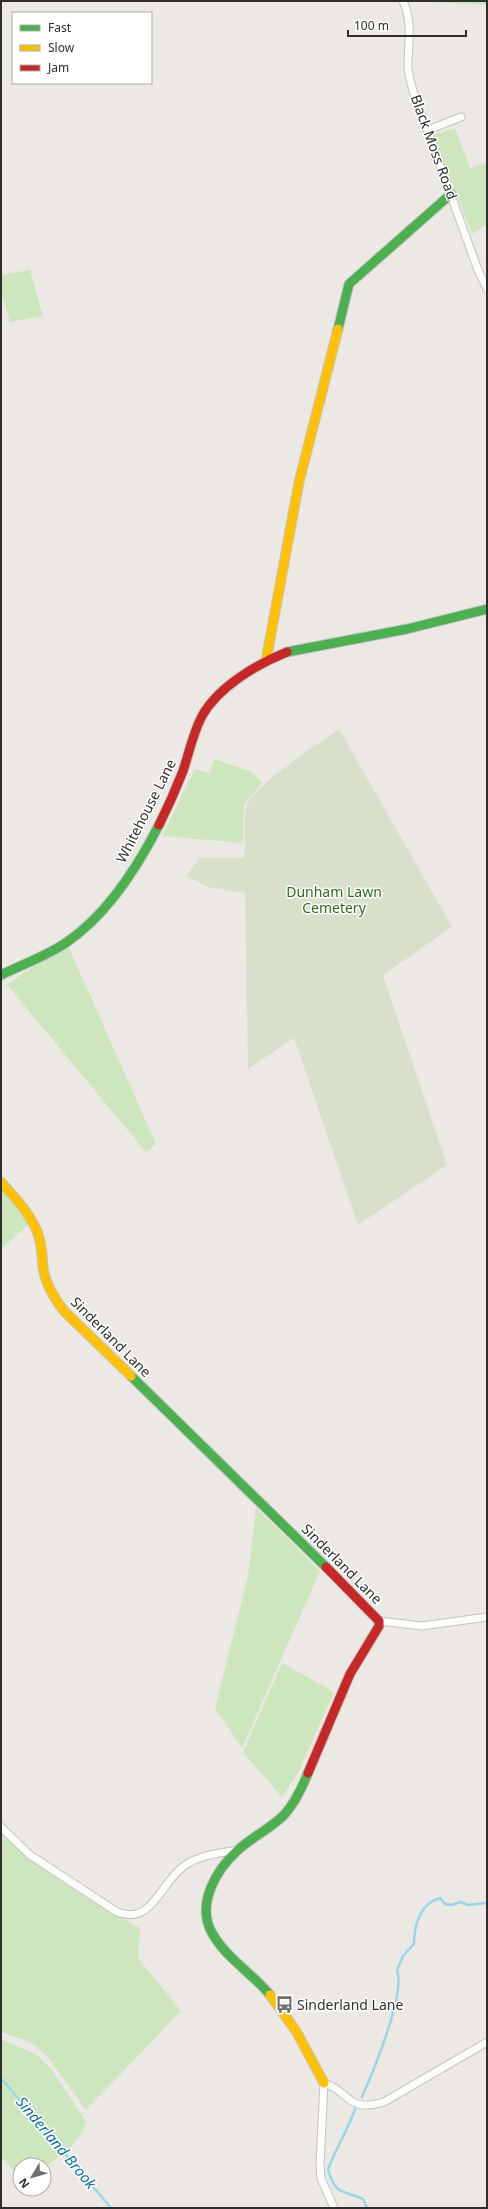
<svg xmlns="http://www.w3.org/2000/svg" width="488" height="2209" font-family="'Noto Sans',sans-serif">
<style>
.green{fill:#cee6be}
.cemetery{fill:#d8e0cc}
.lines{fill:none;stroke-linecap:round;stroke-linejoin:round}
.stream{stroke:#99d6ec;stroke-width:2.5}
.street-casing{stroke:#c5c4c5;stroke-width:9}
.fast-casing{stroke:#c5c4c5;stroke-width:11}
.slow-casing{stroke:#c5c4c5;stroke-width:11}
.jam-casing{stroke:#c5c4c5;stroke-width:11}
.street{stroke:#fcfcfb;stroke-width:7}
.fast{stroke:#4caf50;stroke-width:9}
.slow{stroke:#ffc107;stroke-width:9}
.jam{stroke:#c62828;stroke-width:9}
.labels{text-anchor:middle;stroke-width:3;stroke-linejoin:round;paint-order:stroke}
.street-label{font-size:14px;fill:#2e2e2e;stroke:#fff}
.park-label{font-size:14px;fill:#2c6e1b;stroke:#fff}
.poi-label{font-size:14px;fill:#2e2e2e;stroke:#fff;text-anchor:start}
.water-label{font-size:15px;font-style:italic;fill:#0d6fa3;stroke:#fff}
</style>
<rect width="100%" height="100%" fill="#ece8e4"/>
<g class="green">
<path d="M413 1H487V5Z"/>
<path d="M455 128 470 168 487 162V224L472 234 433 135Z"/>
<path d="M30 270 43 316 10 322 1 293V275Z"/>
<path d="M214 759 251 772 262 782 244 805 243 843 162 836 195 769 210 773Z"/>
<path d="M69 948 156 1144 146 1152 9 987 5 986 34 966Z"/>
<path d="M1 1189 29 1224 1 1249Z"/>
<path d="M256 1508 320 1571 242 1748 215 1708 248 1576Z"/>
<path d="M282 1663 334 1692 298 1773 282 1797 243 1752Z"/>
<path d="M1 1834C43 1871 90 1902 140 1928L138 1957 141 1962 181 2011 86 2110 47 2056 30 2042 1 2032Z"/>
<path d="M1 2039 37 2055 51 2069 86 2122C77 2147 64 2153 44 2168V2165H20V2177L1 2157Z"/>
</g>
<path class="cemetery" d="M339 729 452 927 383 975 447 1165 358 1225 294 1038 248 1069 245 893 208 887 186 876 200 858H244C246 844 243 817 247 805 253 786 320 743 339 729Z"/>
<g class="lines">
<g class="stream">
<path d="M1 2078 111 2208"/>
<path d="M362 2097C373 2072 406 1993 397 1970L403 1956 414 1944C414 1926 420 1903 440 1898L445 1904 451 1905 461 1902 468 1905 487 1903"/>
<path d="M355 2109C348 2130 336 2148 328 2169 335 2196 343 2190 363 2199L367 2208"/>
</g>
<defs>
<g id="street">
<path d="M403 1C413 22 408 44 408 66 408 74 411 83 413 91L478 270 487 289"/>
<path d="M428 130 461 117"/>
<path d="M379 1621 422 1626 487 1617"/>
<path d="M1 1827 30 1855 117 1912C152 1926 160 1883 184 1866 200 1855 219 1853 238 1850"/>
<path d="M334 2208 321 2178 320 2163 324 2083C352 2092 345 2113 384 2102L487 2042"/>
</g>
<g id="fast">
<path d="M338 329 349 284 451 194"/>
<path d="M287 652 407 629 487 609"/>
<path d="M1 975C23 964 47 956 67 942 108 914 137 868 159 825"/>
<path d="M131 1376 326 1567"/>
<path d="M270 1995C252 1973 226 1958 212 1933 196 1904 216 1870 238 1850 252 1837 270 1829 284 1815 295 1803 302 1788 308 1773"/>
</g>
<g id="slow">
<path d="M266 661 299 482 338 329"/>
<path d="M1 1182C15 1198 31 1214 38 1234 42 1245 42 1256 43 1267 45 1284 54 1298 64 1311L131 1376"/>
<path d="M270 1995 296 2031 324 2083"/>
</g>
<g id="jam">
<path d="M159 825C168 807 176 789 183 771 189 753 193 733 202 716 218 687 257 664 287 652"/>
<path d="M308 1773 350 1674 379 1626V1621L326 1567"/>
</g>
</defs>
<use href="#street" class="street-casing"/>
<use href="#fast" class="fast-casing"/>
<use href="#slow" class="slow-casing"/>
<use href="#jam" class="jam-casing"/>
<use href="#street" class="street"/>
<use href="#fast" class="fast"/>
<use href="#slow" class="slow"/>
<use href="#jam" class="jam"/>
</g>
<defs>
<symbol id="bus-bare" viewBox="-9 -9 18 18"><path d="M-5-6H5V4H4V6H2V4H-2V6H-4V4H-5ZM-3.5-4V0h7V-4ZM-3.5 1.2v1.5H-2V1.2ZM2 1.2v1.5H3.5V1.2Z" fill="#706f6e" stroke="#fff" stroke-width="2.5" paint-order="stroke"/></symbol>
</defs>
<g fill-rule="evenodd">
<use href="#bus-bare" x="272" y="1992" width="25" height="25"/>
</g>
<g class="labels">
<g class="street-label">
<text transform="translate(434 147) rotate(70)" y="5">Black Moss Road</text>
<text transform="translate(146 811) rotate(-63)" y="5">Whitehouse Lane</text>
<text transform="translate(111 1337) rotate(45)" y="5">Sinderland Lane</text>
<text transform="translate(342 1564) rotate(45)" y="5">Sinderland Lane</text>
</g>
<g class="park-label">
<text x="334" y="897">Dunham Lawn<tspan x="334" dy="16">Cemetery</tspan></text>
</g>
<g class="poi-label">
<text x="297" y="2010">Sinderland Lane</text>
</g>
<g class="water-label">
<text transform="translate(56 2143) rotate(50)" y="5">Sinderland Brook</text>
</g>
</g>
<rect width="488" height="2209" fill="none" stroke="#2e2e2e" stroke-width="4"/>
<rect x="12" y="12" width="140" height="72" fill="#ffffff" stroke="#ababab"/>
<rect x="20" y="25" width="20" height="6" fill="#4caf50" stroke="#ababab"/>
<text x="48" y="32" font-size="12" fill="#2e2e2e">Fast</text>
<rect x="20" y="45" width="20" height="6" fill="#ffc107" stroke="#ababab"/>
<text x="48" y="52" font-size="12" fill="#2e2e2e">Slow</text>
<rect x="20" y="65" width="20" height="6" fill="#c62828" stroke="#ababab"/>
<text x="48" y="72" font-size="12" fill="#2e2e2e">Jam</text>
<g transform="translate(32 2177) rotate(232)"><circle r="19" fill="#ffffff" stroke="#ababab"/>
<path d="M0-3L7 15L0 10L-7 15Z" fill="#706f6e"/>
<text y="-6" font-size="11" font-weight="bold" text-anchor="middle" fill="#2e2e2e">N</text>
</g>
<path d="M348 30v6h118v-6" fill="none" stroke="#2e2e2e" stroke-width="2"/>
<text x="354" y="30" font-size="12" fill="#2e2e2e" stroke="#ffffff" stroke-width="3" paint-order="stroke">100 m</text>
</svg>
